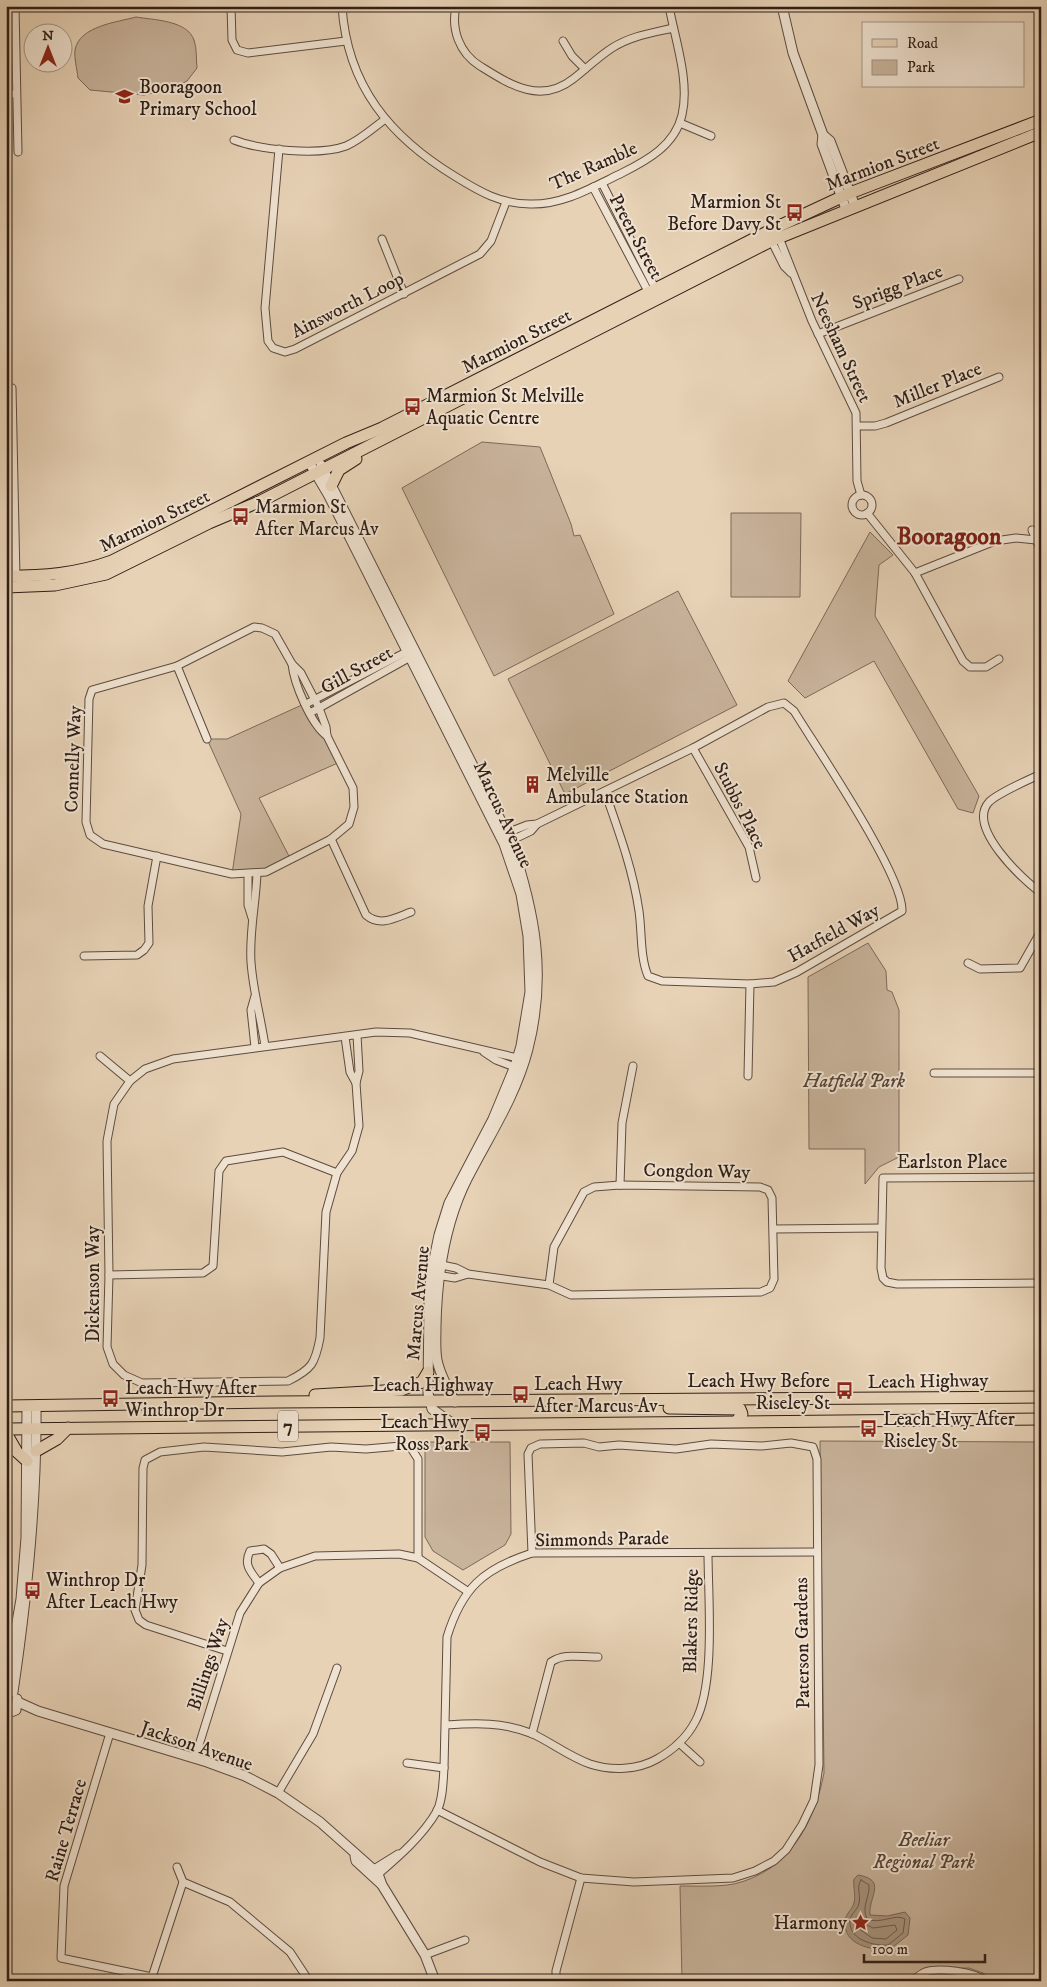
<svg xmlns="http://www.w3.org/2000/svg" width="1047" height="1987" font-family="'IM FELL DW Pica',serif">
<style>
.green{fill:#c8b39b;stroke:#7c6859}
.water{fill:#a89580;stroke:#786556}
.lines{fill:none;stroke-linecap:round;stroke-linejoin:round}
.shore{stroke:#6c5a4c;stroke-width:1}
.minor-casing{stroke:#5d4b3f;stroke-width:9}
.tertiary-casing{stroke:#5d4b3f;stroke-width:11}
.primary-casing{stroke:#2f1e17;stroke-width:13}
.trunk-casing{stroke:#2f1e17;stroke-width:13}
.minor{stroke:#efe2d0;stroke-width:7}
.tertiary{stroke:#efe2d0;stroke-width:9}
.primary{stroke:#e7d2b6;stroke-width:11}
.trunk{stroke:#e7d2b6;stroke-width:11}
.labels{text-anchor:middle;stroke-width:4;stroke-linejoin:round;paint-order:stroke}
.shield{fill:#efe2d0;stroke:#69594e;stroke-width:1}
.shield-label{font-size:18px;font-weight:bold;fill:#2f1e17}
.poi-label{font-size:19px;fill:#2f1e17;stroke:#efe2d0;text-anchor:start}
.street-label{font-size:19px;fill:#2f1e17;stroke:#efe2d0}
.park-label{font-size:19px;font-style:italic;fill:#554338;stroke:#efe2d0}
.district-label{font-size:24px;font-weight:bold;fill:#7a1f14;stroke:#efe2d0}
</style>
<rect width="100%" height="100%" fill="#e7d2b6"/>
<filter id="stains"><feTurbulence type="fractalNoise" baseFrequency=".004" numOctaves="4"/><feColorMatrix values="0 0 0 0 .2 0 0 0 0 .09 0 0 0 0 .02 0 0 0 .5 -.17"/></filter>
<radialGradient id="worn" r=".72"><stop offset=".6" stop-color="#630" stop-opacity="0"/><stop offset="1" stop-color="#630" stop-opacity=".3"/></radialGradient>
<g class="green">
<path d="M136 17C153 20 187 20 194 40 197 48 196 59 197 68L187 81 173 88 144 95 90 90 78 78C77 69 74 58 75 50 79 26 118 22 136 17Z"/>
<path d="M482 442 540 447 571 524 574 536 580 535 614 614 494 676 402 488Z"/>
<path d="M731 513H801L800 597H731Z"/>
<path d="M870 532 893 555 879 565 875 616 979 796 973 813 958 809 874 661 805 698 788 681Z"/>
<path d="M678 591 737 705 565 794 508 679Z"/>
<path d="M315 699 340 762 259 798 291 860 266 872 232 874 241 814 207 739H227Z"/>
<path d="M868 943 886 971 887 990 892 992 899 1010V1157L879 1167 865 1184V1149H809L808 977Z"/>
<path d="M820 1441 1041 1442V1981H994L983 1973 969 1968 923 1969 908 1981H682L680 1886C698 1886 717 1887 734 1884 789 1871 814 1824 824 1773Z"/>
<path d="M425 1442H510L511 1534 505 1545 463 1570 433 1551 425 1537Z"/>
</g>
<path class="water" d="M858 1875C888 1880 868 1897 870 1915L887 1916 905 1912 910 1918 908 1935 889 1950C871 1950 843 1945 845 1921 846 1913 852 1910 854 1903 856 1896 853 1887 854 1879Z"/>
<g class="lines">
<g class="shore">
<path d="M861 1880 869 1885C870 1897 861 1907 867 1919 880 1925 895 1913 905 1919L903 1933 888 1945C874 1946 848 1940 850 1920 851 1913 858 1910 859 1903 861 1895 856 1887 861 1880Z"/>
<path d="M859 1921 873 1928 895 1925 897 1930 886 1939 872 1938 858 1928Z"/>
</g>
<defs>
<g id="minor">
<path d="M15 6 18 152"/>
<path d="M231 6 232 40 237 50 248 53 346 41"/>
<path d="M342 6C347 86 390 137 456 177 480 192 501 204 530 204 563 205 593 187 622 173 648 160 675 145 682 115 690 81 675 40 669 6"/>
<path d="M456 6C451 29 459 53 480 66 509 84 540 105 573 79 586 69 598 57 612 48 631 36 651 33 673 28"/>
<path d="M563 41 572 56 585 69"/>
<path d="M6 94H16"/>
<path d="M680 123 711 136"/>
<path d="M234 140C260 150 319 156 346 146 360 140 372 129 384 120"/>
<path d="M279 149 265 308 268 341 273 348 285 352 295 349 480 254 491 241 506 202"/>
<path d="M602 183 657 292"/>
<path d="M593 187 650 295"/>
<path d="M778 235 812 321 856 413 857 481 861 495"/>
<path d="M770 238 784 266 791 273"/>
<path d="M382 239 404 294"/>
<path d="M818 334 959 279"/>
<path d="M12 388 16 578"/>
<path d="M858 426H875L886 423 999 377"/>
<circle cx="862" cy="505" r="10"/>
<path d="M867 513 915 573 963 661 970 667H986L999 659"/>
<path d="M1032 530 1041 551"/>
<path d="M915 573 995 541 1016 538 1036 540"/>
<path d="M254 627 262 628 275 634 292 664 301 673 319 708 326 727 327 736 353 788 354 807 349 824 331 839 266 872 232 874 103 844 90 835 86 822 89 699 92 690 177 666Z"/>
<path d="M292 664C294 684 311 724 327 736"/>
<path d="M177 666 207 739"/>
<path d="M306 704 410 650"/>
<path d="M310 713 414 655"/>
<path d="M693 748 749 847 756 878"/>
<path d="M1041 774C1028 780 998 793 989 802 966 827 1023 880 1041 893"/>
<path d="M504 834 527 825 537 824 693 748 768 707 784 703 794 711C816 747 904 876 902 911L797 972 774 982 750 984 662 981 648 976C640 957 642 932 639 911 633 870 619 832 605 792"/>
<path d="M331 839 366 915C380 927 395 918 411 912"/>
<path d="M508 842 531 831 537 824"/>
<path d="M257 873C256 903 249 932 251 962 253 991 261 1018 265 1046"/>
<path d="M248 875V905L252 918"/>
<path d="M84 956 137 955 144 950 149 943 148 906 157 856"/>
<path d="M968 963 980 969 1020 968 1041 931"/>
<path d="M357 1035 359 1071 356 1083 359 1126 352 1151 337 1173 326 1212 320 1338C315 1364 312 1369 288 1381L142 1383 124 1375 113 1364 107 1347 109 1275 107 1141 114 1104 130 1081 145 1069 173 1059 376 1032 410 1033 522 1059"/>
<path d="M345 1037 350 1072 356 1083"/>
<path d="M255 1047 251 1010 255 996"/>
<path d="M484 1052 496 1060 517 1068"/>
<path d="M100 1056 130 1081"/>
<path d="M934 1073H1041"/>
<path d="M748 1076 750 984"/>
<path d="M1041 1177 883 1178 881 1268 883 1278 887 1282 897 1284 1041 1283"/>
<path d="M620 1185 622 1123 633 1066"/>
<path d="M774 1229 881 1228"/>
<path d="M437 1264 456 1268 468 1274 549 1285 571 1295 761 1292 770 1288 774 1279 772 1198 768 1190 760 1187 620 1185 594 1187 584 1192 554 1247 549 1285"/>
<path d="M109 1275 203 1273 213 1266 219 1171 226 1161 283 1152 337 1173"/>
<path d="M436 1275 455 1278 468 1274"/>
<path d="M259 1583C251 1572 243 1565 250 1551L264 1549 271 1554 280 1568"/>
<path d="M227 1651 146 1625 139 1620 135 1610 142 1565 143 1468 145 1460 160 1452 204 1447 282 1452 331 1447 366 1449 401 1446 411 1448 418 1459V1558"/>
<path d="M446 1725C476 1723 504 1722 533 1734 552 1743 570 1757 590 1764 611 1771 638 1770 657 1759 673 1750 686 1739 695 1722 716 1684 708 1597 708 1553"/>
<path d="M110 1733 64 1886 61 1958 152 1977 157 1981"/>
<path d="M532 1734 551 1662C565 1652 582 1658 598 1657"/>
<path d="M679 1743 700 1762"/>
<path d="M195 1758 240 1613 259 1583 280 1568 315 1556 399 1554 418 1558 467 1591"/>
<path d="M407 1763 444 1768"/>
<path d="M278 1793 313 1734 337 1668"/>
<path d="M437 1810 540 1862 581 1878 634 1882 733 1878 755 1871 774 1861 786 1850 802 1825 814 1800 819 1765 817 1459 813 1447 791 1443 761 1446 711 1444 676 1449 619 1445 599 1447 584 1443 540 1444 531 1448 528 1454 532 1553"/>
<path d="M369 1872 398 1854"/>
<path d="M375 1877C397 1858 422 1837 437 1811 443 1799 443 1782 444 1768L447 1637C462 1588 483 1569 532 1553L816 1552"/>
<path d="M183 1882 230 1902 290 1952 309 1981"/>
<path d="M425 1955 465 1940"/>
<path d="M152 1977 183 1882 177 1867"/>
<path d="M556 1981V1971L581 1878"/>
<path d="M912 1981C916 1978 921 1974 925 1972 939 1967 974 1972 986 1981"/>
</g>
<g id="tertiary">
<path d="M782 6 793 53 823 135 830 141 855 206"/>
<path d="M823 135 822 144 846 209"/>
<path d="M309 462 329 496 504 844 521 894 528 936 530 992 521 1046 515 1066 493 1119 449 1203 439 1235 431 1274 429 1303 428 1393 432 1409 453 1424"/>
<path d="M321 465 511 841C535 913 547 974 528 1049 516 1096 489 1136 467 1179 444 1225 437 1275 436 1326 436 1337 435 1349 437 1360 440 1375 448 1389 455 1402"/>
<path d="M6 1686 21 1599 26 1538 27 1406"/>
<path d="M13 1692C27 1597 37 1503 36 1406"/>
<path d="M18 1702 38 1711 207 1762 245 1776 278 1793 320 1822 373 1869 378 1874 382 1885 425 1955 435 1981"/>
<path d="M6 1714 16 1710 17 1699"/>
<path d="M355 1856 356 1861 381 1884"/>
</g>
<g id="primary">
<path d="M331 486 339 470 356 459"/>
<path d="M6 576C44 576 76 574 112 561L346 443 382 428 775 228 850 193 1041 120"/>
<path d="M6 587 55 585 106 574 209 523 261 501 771 241 1041 132"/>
</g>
<g id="trunk">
<path d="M315 1395 401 1390 422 1382 428 1372"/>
<path d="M6 1406 277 1402 1041 1397"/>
<path d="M669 1408 740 1409 742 1414 737 1421"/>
<path d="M6 1429 1041 1419"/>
<path d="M6 1433 17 1452 27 1461"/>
<path d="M36 1451 57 1439 68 1428"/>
</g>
</defs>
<use href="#minor" class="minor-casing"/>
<use href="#tertiary" class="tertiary-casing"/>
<use href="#primary" class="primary-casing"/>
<use href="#trunk" class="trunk-casing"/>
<use href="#minor" class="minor"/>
<use href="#tertiary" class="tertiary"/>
<use href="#primary" class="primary"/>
<use href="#trunk" class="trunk"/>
</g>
<defs>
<symbol id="school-bare" viewBox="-9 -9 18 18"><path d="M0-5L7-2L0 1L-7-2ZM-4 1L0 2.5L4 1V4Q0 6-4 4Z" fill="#8f2418" stroke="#efe2d0" stroke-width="2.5" paint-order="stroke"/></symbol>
<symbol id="bus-bare" viewBox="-9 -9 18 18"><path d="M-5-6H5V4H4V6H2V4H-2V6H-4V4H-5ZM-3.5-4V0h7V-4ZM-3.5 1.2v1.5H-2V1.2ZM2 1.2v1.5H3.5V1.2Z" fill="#8f2418" stroke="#efe2d0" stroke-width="2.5" paint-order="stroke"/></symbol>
<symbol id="building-bare" viewBox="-9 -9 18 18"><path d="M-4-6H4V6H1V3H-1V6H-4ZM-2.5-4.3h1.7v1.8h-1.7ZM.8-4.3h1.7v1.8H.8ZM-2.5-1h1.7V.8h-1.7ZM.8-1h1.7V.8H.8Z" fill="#8f2418" stroke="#efe2d0" stroke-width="2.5" paint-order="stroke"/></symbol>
<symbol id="sight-bare" viewBox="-9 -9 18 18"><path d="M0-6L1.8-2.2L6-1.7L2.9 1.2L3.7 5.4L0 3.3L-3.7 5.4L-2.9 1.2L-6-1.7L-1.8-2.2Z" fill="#8f2418" stroke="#efe2d0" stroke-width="2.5" paint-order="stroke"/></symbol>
</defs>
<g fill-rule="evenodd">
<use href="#school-bare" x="112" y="84" width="25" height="25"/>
<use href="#bus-bare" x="782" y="200" width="25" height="25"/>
<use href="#bus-bare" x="400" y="394" width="25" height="25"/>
<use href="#bus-bare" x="228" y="504" width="25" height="25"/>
<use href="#building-bare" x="520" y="772" width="25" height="25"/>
<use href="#bus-bare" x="832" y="1378" width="25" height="25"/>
<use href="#bus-bare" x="508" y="1382" width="25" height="25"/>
<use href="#bus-bare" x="98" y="1386" width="25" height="25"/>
<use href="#bus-bare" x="856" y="1416" width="25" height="25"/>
<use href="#bus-bare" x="470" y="1420" width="25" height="25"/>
<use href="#bus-bare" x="20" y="1578" width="25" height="25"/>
<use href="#sight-bare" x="848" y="1910" width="25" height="25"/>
</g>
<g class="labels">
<rect class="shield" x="278" y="1410.5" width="20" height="31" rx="4"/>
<g class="shield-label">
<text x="288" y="1432">7</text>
</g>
<g class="poi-label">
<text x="139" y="93">Booragoon<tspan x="139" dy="22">Primary School</tspan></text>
<text x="781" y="208" text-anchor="end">Marmion St<tspan x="781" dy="22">Before Davy St</tspan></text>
<text x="426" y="402">Marmion St Melville<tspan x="426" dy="22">Aquatic Centre</tspan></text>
<text x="255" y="513">Marmion St<tspan x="255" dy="22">After Marcus Av</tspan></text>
<text x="546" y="781">Melville<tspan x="546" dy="22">Ambulance Station</tspan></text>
<text x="830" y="1387" text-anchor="end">Leach Hwy Before<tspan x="830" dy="22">Riseley St</tspan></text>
<text x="534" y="1390">Leach Hwy<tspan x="534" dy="22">After Marcus Av</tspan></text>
<text x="125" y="1394">Leach Hwy After<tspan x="125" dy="22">Winthrop Dr</tspan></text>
<text x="883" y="1425">Leach Hwy After<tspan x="883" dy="22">Riseley St</tspan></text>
<text x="469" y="1428" text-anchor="end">Leach Hwy<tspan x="469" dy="22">Ross Park</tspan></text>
<text x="46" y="1586">Winthrop Dr<tspan x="46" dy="22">After Leach Hwy</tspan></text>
<text x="847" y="1929" text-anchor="end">Harmony</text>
</g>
<g class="street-label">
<text transform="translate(882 163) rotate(-21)" y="7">Marmion Street</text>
<text transform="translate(593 165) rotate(-24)" y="7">The Ramble</text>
<text transform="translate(637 236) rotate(62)" y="7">Preen Street</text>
<text transform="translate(897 286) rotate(-21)" y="7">Sprigg Place</text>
<text transform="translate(347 304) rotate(-27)" y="7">Ainsworth Loop</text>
<text transform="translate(516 340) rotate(-27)" y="7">Marmion Street</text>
<text transform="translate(842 347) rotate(65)" y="7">Neesham Street</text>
<text transform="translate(937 384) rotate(-22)" y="7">Miller Place</text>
<text transform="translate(154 520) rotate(-26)" y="7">Marmion Street</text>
<text transform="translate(356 669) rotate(-29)" y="7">Gill Street</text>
<text transform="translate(72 759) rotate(-88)" y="7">Connelly Way</text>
<text transform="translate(741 805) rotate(63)" y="7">Stubbs Place</text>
<text transform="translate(504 814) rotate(65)" y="7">Marcus Avenue</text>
<text transform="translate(833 932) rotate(-29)" y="7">Hatfield Way</text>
<text x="952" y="1168">Earlston Place</text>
<text transform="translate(697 1170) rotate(1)" y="7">Congdon Way</text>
<text transform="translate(92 1284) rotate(-90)" y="7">Dickenson Way</text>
<text transform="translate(417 1303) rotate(-85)" y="7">Marcus Avenue</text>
<text transform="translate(928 1380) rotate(-1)" y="7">Leach Highway</text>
<text x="433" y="1391">Leach Highway</text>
<text transform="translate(602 1538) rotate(-1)" y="7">Simmonds Parade</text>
<text transform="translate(690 1621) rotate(-89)" y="7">Blakers Ridge</text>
<text transform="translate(801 1643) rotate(-91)" y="7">Paterson Gardens</text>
<text transform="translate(207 1664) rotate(-72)" y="7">Billings Way</text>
<text transform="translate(197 1745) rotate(19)" y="7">Jackson Avenue</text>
<text transform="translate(65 1830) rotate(-74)" y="7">Raine Terrace</text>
</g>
<g class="park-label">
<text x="854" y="1087">Hatfield Park</text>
<text x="924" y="1846">Beeliar<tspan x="924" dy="22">Regional Park</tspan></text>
</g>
<g class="district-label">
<text x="949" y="544">Booragoon</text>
</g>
</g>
<rect width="1047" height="1987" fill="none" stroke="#e7d2b6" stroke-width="25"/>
<rect x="8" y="8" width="1032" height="1972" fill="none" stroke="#2f1e17" stroke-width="2.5"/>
<rect x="12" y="12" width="1022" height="1962" fill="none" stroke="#2f1e17"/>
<rect x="862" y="22" width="162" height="65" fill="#efe2d0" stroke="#a29486"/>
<rect x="872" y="39" width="25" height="8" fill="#e7d2b6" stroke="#a29486"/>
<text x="907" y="48" font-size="15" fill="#2f1e17">Road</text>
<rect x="872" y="60" width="25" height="15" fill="#c8b39b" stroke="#a29486"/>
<text x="907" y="72" font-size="15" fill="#2f1e17">Park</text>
<g transform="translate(48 48)"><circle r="24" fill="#efe2d0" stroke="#a29486"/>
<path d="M0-4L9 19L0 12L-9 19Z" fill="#8f2418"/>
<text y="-8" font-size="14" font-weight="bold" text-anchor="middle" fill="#2f1e17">N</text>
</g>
<path d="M864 1954v8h121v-8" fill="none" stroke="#2f1e17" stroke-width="2.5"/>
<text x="872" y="1954" font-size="15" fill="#2f1e17" stroke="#efe2d0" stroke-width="4" paint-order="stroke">100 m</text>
<rect width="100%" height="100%" filter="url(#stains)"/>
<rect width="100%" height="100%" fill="url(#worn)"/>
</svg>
